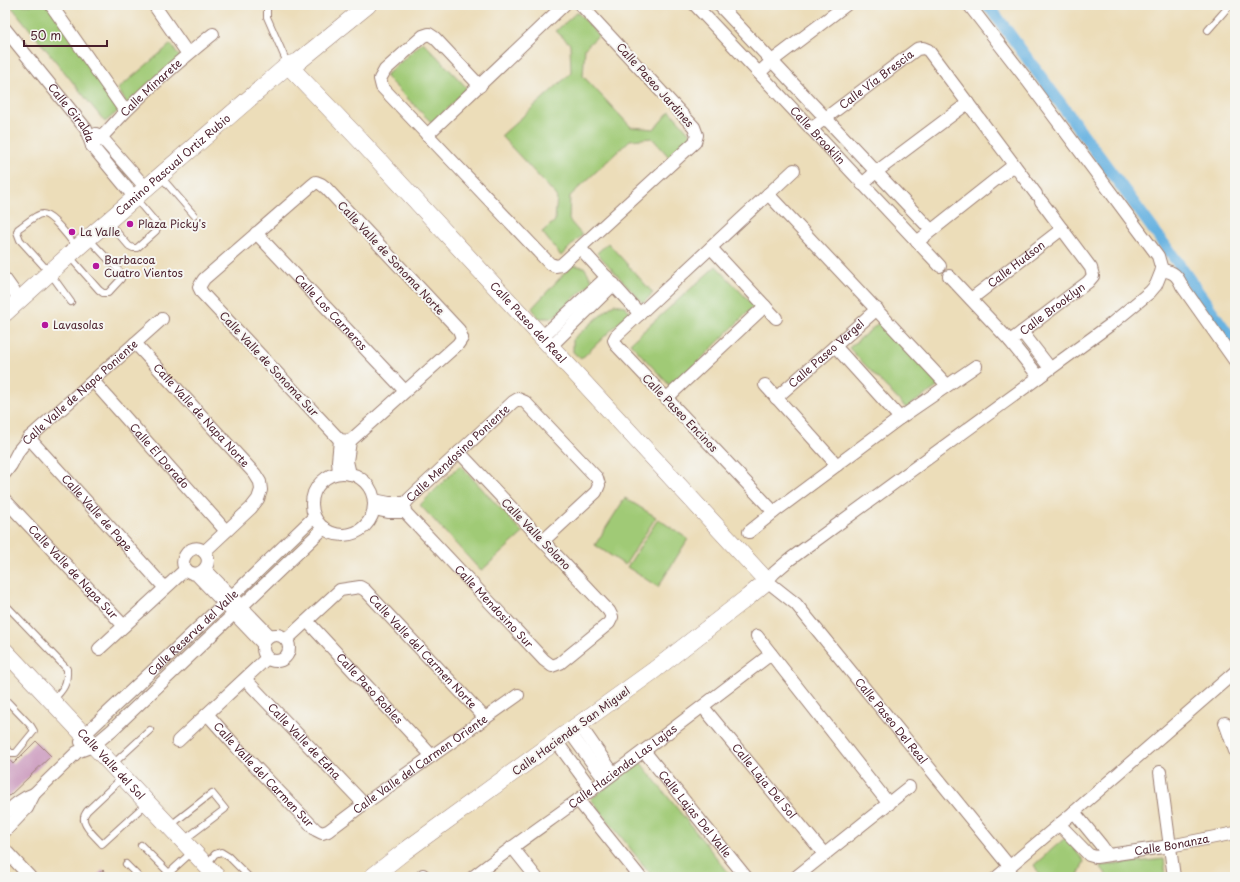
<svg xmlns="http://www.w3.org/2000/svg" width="1240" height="882" font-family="'Playpen Sans',sans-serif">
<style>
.green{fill:#a0ca76;stroke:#757450}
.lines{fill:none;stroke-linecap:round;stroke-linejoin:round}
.canal{stroke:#69b3e1;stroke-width:12}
.building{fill:#c995bb}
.lane-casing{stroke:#9b7e72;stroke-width:8}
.street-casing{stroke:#9b7e72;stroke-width:14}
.secondary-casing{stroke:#9b7e72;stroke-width:18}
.lane{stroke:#fff;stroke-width:6}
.street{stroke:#fff;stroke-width:12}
.secondary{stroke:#fff;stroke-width:17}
.poi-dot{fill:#b5179e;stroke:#f6f6f2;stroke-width:1.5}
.labels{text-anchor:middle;stroke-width:4;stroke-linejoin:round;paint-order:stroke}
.street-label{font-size:11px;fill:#4a1f2b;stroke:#f6f6f2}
.poi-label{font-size:11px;fill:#4a1f2b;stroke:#f6f6f2;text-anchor:start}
</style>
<rect width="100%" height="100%" fill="#f6f6f2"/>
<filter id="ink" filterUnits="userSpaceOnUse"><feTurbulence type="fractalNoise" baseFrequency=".025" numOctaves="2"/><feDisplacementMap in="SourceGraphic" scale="8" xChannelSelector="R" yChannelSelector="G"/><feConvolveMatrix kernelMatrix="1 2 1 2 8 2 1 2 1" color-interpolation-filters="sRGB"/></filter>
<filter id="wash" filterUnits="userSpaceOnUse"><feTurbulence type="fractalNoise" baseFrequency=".012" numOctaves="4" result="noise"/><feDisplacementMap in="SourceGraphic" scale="16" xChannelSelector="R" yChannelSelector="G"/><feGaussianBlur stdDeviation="0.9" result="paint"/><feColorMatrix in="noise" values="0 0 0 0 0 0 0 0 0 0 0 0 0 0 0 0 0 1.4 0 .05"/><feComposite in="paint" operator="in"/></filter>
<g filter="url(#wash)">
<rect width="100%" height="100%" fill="#ecddb9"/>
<g class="green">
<path d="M10 5H50L122 108 105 122Z"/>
<path d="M577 12 599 35 585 48 583 76 631 127 654 129 670 111 692 136 670 158 652 138 630 140 570 196 569 220 582 235 561 256 542 232 555 221 557 196 501 136 571 73 570 44 556 31Z"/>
<path d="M423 42 467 88 433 124 385 76Z"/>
<path d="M171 44 182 60 129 107 118 89Z"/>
<path d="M608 243 653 293 643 303 597 253Z"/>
<path d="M572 265 584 267 593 281 552 318H539L532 308Z"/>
<path d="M716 266 754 306 672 388 630 343Z"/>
<path d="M614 304 625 306 630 312 581 359 573 352V339Z"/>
<path d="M880 322 940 385 906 408 849 348Z"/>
<path d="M460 465 523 533 481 571 420 505Z"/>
<path d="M625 498 656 517 625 565 595 545Z"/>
<path d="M658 519 688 539 658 587 627 567Z"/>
<path d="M640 762 732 877H653L591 799Z"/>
<path d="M1065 838 1084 861 1078 876 1076 877H1041L1034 865Z"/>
<path d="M1164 859 1166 877H1108L1099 866Z"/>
</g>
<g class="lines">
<path class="canal" d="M988 5 1175 259 1235 344"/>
</g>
<g id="blocks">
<g class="building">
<path d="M36 741 51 756 8 797 5 794V755L13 764Z"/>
<path d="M103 870 109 877H95Z"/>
</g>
</g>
</g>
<g filter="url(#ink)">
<use href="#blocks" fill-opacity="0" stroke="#9b7e72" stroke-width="1"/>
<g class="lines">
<defs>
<g id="lane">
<path d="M267 5V17L288 65"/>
<path d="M1208 30 1230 5"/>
<path d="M161 177 194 215"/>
<path d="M109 223 129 246 133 248H137L156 231 158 225 135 198"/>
<path d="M70 257 99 290 103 293H108L121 279V273L89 239"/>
<path d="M71 302 50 273 20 240 17 232 18 229C23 226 36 214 42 214 51 213 71 240 76 247"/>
<path d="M5 604 67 669C68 684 63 690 53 700"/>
<path d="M5 699 31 726 34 731 16 753H11L5 747"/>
<path d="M113 764 150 730"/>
<path d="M122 778 87 811C86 813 84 815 84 817 82 826 97 838 102 844L147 803"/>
<path d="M171 825 212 793 225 809 184 840"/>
<path d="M141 845 169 873 171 877"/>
<path d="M126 864 139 877"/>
<path d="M207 864 215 854 221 852 229 857 249 877"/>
<path d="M1010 867 1018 877"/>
<path d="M163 877 169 873 192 852"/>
</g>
<g id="street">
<path d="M51 5 125 111"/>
<path d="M154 5 188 54"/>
<path id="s1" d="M695 5 940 266"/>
<path d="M719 5 931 230"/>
<path id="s2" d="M969 5 1024 76 1158 256 1162 270 1156 285 1150 292 1110 325 789 560 774 573 767 581 796 604 1010 867"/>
<path id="s3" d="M5 29 86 129 92 146 135 198"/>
<path d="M759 73 772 61 846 5"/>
<path d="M480 86 435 38 429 34 423 36 385 70 380 79 382 87 549 263 555 266 561 265 695 142 697 135 694 127 581 5"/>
<path id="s4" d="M811 129 917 49 923 48 928 50 1036 194"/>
<path d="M96 134 102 138 146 188"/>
<path d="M427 135 564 5"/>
<path id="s5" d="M92 146C105 135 115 122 127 110 154 83 183 58 213 34"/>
<path d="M316 182 321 184 326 188 459 330 462 338 458 344 350 441 340 440 202 293 199 287 204 279 311 186Z"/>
<path d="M862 184 876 172 968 103"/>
<path d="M768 194 947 385"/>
<path id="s6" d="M256 233 405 391"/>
<path d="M917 242 1014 165"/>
<path d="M580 248 640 314"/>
<path d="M711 248 776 318"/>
<path d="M1162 270C1174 272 1177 275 1182 286L1235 361"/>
<path d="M949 276 1010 341 1039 377"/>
<path d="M5 279 20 300"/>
<path id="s7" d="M971 299 1062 229"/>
<path d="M1022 332 1050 368"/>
<path d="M542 337 607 277"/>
<path id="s8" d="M1010 341 1088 282 1093 276 1091 268 1041 201"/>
<path id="s9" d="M135 343 255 474 260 482 261 490 258 499 251 508 204 552"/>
<path d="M835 346 900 418"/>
<path d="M550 347 614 284"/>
<path id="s10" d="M93 381 226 531"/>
<path d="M765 385 837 465"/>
<path d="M667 398 765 306"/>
<path id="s11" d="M776 398 877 309"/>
<path id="s12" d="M29 438 165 588"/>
<path d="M350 441 347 461 350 474"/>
<path id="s13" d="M5 473 11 465 19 450 29 438 162 319"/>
<path d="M339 473 338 461 340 440"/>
<circle cx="343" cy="504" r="31"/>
<path id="s14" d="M5 500 124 626"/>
<path d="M374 500 389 503H405"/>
<path id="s15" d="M374 509 388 512H405L544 660 552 666 560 663 609 623 612 617 609 611 459 452"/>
<path id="s16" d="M405 512C404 506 405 503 409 499L513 402 518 399 525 402 597 478 599 485 596 492 543 541"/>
<path d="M774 512 617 346 614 340 616 336 794 170"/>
<path d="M749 532 774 512 900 418 976 366"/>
<path d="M205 569 270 636"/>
<path d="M196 574C205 572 212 562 205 553 191 536 169 570 196 574L263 644"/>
<path id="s17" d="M307 621 432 756"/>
<circle cx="276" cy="648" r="13"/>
<path d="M757 636 889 804"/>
<path id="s18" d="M286 640 340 590 360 587 365 590 485 718"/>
<path d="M99 649 186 569"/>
<path id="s19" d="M245 679 364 804"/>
<path id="s20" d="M703 707 825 855"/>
<path id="s21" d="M207 714 240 751 316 830 322 833 328 831 364 804 518 695"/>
<path d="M1225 723 1235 751"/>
<path d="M579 724 613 773"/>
<path d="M569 731 604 779"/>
<path d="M178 741 267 658"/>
<path d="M556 741 592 790"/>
<path id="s22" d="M81 742 84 735 232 596 314 517"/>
<path id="s23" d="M644 751 746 877"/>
<path d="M1160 772 1174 877"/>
<path d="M578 800 640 877"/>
<path d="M1074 812 1101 845 1108 855"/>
<path d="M5 814C14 805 22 798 34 794"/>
<path id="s24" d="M1059 824 1089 855 1096 857 1170 846 1235 833"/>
<path d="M5 831 27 808 34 794 77 752 93 746 112 730 324 528"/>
<path d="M512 847 536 877"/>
<path d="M5 850 30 877"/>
<path d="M423 875 425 877"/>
<path id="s25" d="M473 877C511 847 551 820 590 791 651 746 711 700 771 654"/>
<path d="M796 877 909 787"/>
<path d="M997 877 1074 812 1235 672"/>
</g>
<g id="secondary">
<path id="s26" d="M288 65 358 138 767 581 748 597 653 671 556 741 405 851 372 877"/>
<path id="s27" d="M5 313 77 248 288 65 298 62 368 5"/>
<path id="s28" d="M5 651 217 877"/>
</g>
</defs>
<use href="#lane" class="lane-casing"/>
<use href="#street" class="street-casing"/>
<use href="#secondary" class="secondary-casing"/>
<use href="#lane" class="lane"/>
<use href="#street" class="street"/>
<use href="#secondary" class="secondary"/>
</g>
</g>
<g class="poi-dot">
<circle cx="130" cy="224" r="4"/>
<circle cx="72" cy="232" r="4"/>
<circle cx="96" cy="266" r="4"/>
<circle cx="45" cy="325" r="4"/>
</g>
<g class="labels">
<g class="street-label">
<text dy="4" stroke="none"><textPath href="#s4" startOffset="82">Calle Vía Brescia</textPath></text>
<text transform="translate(655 85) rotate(48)" y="4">Calle Paseo Jardines</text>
<text dy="4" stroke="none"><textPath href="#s5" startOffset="83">Calle Minarete</textPath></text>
<text dy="4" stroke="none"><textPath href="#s3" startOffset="107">Calle Giralda</textPath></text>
<text dy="4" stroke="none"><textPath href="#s1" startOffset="179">Calle Brooklin</textPath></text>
<text dy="4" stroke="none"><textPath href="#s27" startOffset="224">Camino Pascual Ortiz Rubio</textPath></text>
<text transform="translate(391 258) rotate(47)" y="4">Calle Valle de Sonoma Norte</text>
<text dy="4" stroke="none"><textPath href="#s7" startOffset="57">Calle Hudson</textPath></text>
<text dy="4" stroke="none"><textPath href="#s8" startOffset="53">Calle Brooklyn</textPath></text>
<text dy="4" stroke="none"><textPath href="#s6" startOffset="109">Calle Los Carneros</textPath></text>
<text dy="4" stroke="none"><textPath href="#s26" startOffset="352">Calle Paseo del Real</textPath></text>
<text dy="4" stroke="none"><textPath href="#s11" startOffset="67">Calle Paseo Vergel</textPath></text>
<text transform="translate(269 364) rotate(47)" y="4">Calle Valle de Sonoma Sur</text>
<text dy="4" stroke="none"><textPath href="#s13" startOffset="111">Calle Valle de Napa Poniente</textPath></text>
<text transform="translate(680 413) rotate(46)" y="4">Calle Paseo Encinos</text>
<text dy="4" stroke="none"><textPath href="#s9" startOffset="98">Calle Valle de Napa Norte</textPath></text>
<text dy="4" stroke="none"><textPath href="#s16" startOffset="81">Calle Mendosino Poniente</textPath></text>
<text dy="4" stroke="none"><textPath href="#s10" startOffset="100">Calle El Dorado</textPath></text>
<text dy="4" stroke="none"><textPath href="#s12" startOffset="101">Calle Valle de Pope</textPath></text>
<text transform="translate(536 534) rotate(46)" y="4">Calle Valle Solano</text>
<text dy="4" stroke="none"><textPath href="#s14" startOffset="99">Calle Valle de Napa Sur</textPath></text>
<text dy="4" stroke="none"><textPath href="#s15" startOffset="161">Calle Mendosino Sur</textPath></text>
<text dy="4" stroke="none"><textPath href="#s22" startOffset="157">Calle Reserva del Valle</textPath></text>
<text dy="4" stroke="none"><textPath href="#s18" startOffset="184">Calle Valle del Carmen Norte</textPath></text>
<text dy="4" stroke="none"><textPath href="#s17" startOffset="92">Calle Paso Robles</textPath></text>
<text dy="4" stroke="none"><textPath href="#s2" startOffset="1022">Calle Paseo Del Real</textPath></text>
<text transform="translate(571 731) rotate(-36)" y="4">Calle Hacienda San Miguel</text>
<text dy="4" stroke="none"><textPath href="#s19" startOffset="86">Calle Valle de Edna</textPath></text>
<text dy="4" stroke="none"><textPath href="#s28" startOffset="155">Calle Valle del Sol</textPath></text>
<text dy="4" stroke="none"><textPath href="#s21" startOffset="286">Calle Valle del Carmen Oriente</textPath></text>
<text dy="4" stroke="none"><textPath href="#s25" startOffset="186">Calle Hacienda Las Lajas</textPath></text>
<text dy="4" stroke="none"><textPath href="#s21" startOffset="83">Calle Valle del Carmen Sur</textPath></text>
<text dy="4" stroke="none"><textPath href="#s20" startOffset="96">Calle Laja Del Sol</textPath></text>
<text dy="4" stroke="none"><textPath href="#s23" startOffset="81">Calle Lajas Del Valle</textPath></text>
<text dy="4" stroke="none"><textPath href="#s24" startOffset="127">Calle Bonanza</textPath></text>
</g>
<g class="poi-label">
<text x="138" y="228">Plaza Picky's</text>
<text x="80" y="236">La Valle</text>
<text x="104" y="264">Barbacoa<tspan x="104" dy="13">Cuatro Vientos</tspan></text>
<text x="53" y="329">Lavasolas</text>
</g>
</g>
<rect width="1240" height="882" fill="none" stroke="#f6f6f2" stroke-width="20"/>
<path d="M24 40v6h83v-6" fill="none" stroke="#4a1f2b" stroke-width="2"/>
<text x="30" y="40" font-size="12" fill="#4a1f2b" stroke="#f6f6f2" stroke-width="3" paint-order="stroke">50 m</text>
</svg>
